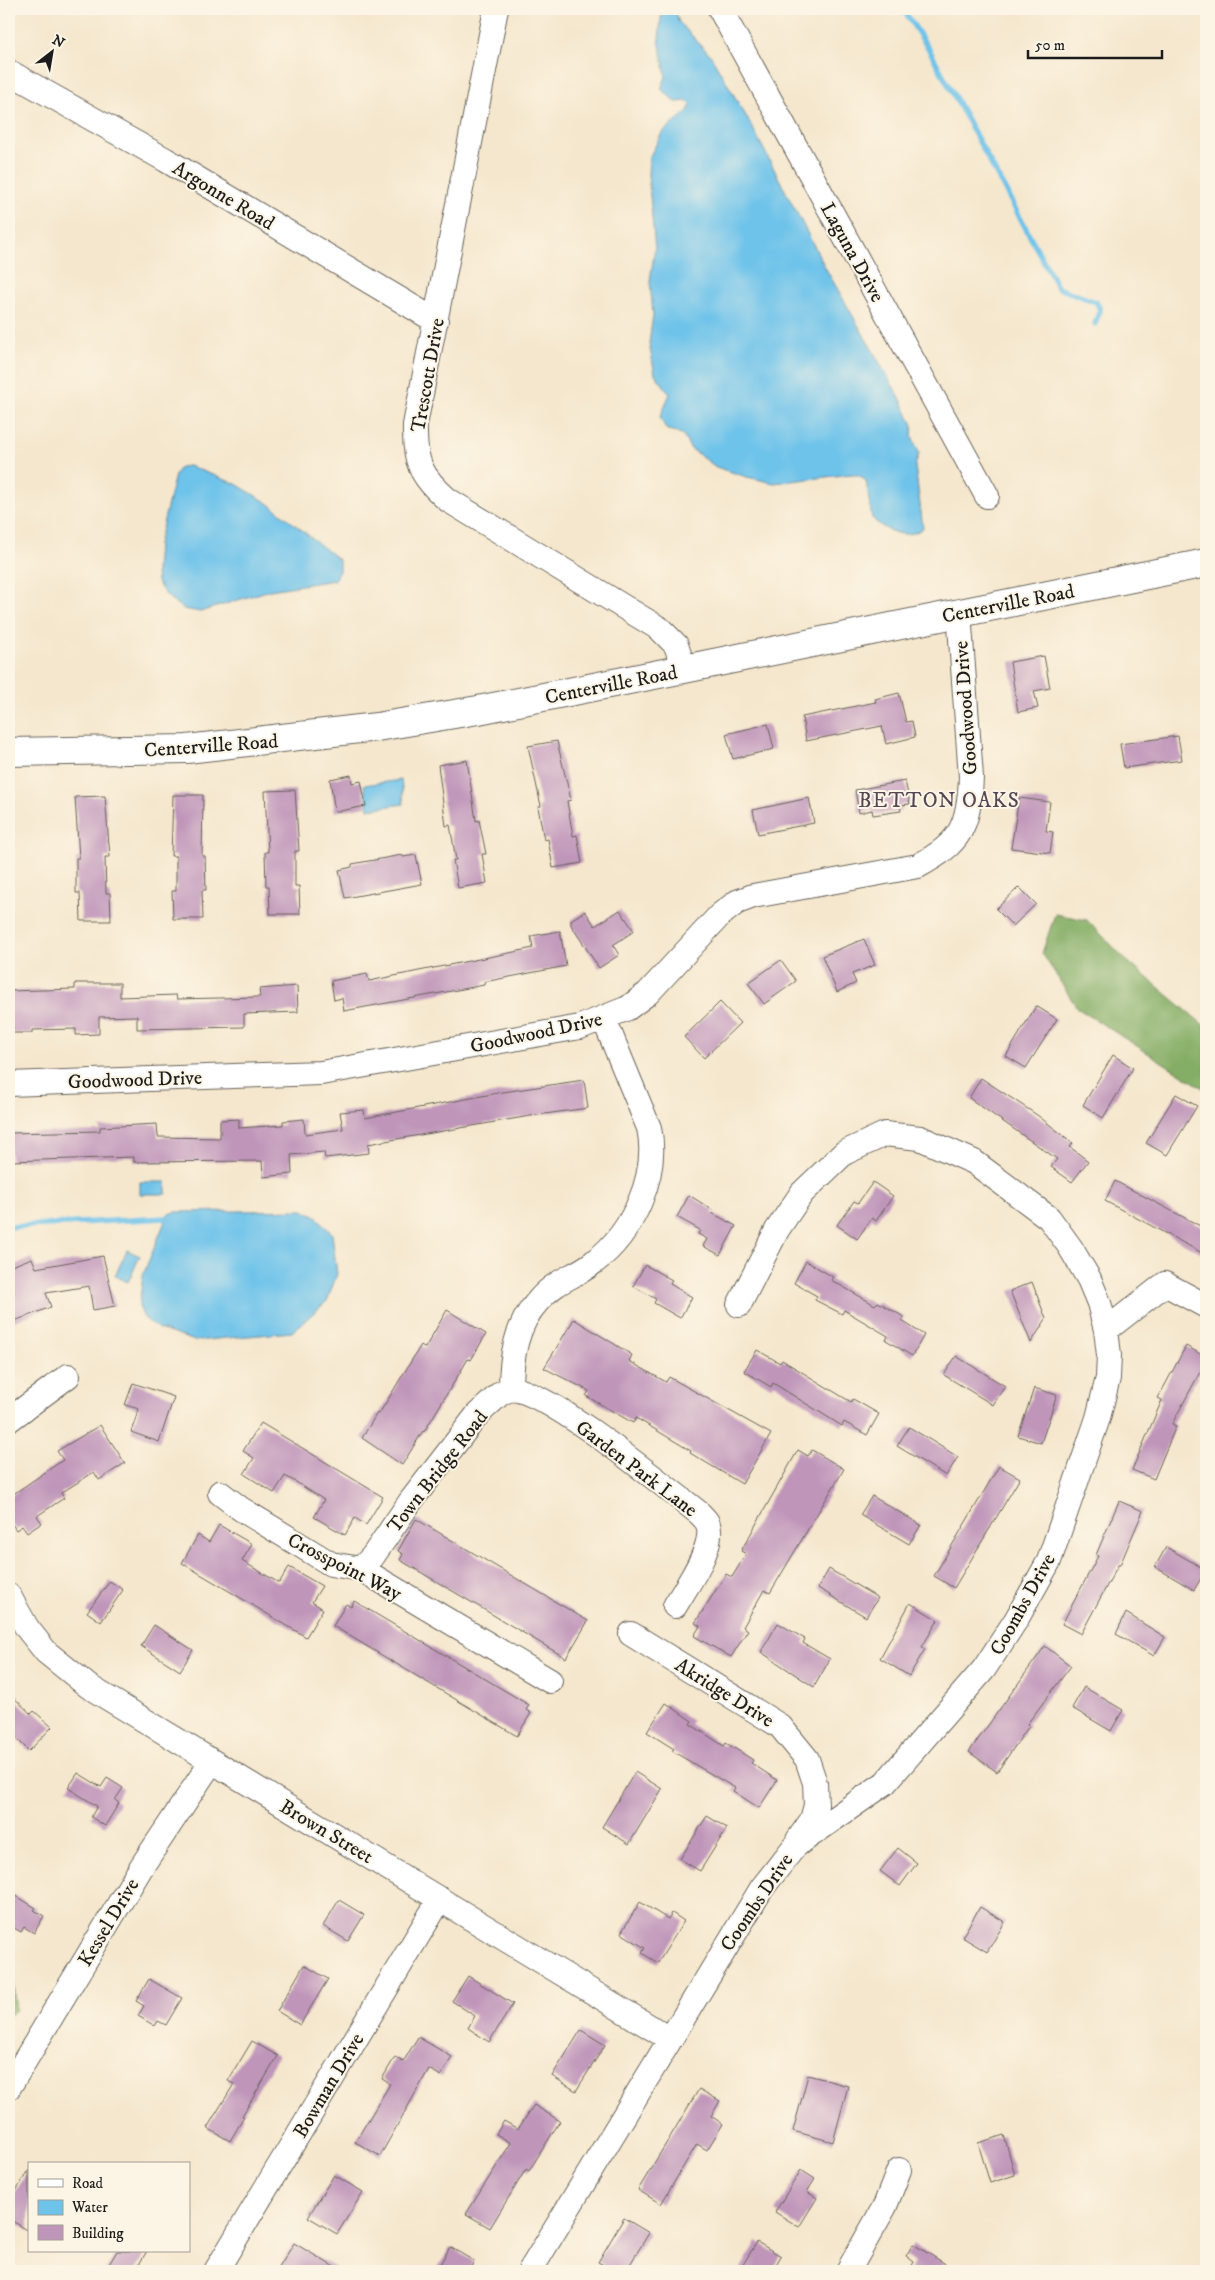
<svg xmlns="http://www.w3.org/2000/svg" width="1215" height="2280" font-family="'IM FELL DW Pica',serif">
<style>
.forest{fill:#84ad65;stroke:#506440}
.water{fill:#6ec3ea;stroke:#457083}
.lines{fill:none;stroke-linecap:round;stroke-linejoin:round}
.stream{stroke:#6ec3ea;stroke-width:5.5}
.building{fill:#bf95ba}
.minor-casing{stroke:#68635a;stroke-width:26}
.major-casing{stroke:#68635a;stroke-width:30}
.minor{stroke:#fff;stroke-width:24}
.major{stroke:#fff;stroke-width:28}
.labels{text-anchor:middle;stroke-width:4;stroke-linejoin:round;paint-order:stroke}
.street-label{font-size:20px;fill:#1c1c1c;stroke:#fcf5e5}
.neighbourhood-label{font-size:21px;letter-spacing:1px;fill:#554653;stroke:#fcf5e5}
</style>
<rect width="100%" height="100%" fill="#fcf5e5"/>
<filter id="ink" filterUnits="userSpaceOnUse"><feTurbulence type="fractalNoise" baseFrequency=".02" numOctaves="2"/><feDisplacementMap in="SourceGraphic" scale="10" xChannelSelector="R" yChannelSelector="G"/><feConvolveMatrix kernelMatrix="1 2 1 2 8 2 1 2 1" color-interpolation-filters="sRGB"/></filter>
<filter id="wash" filterUnits="userSpaceOnUse"><feTurbulence type="fractalNoise" baseFrequency=".0096" numOctaves="4" result="noise"/><feDisplacementMap in="SourceGraphic" scale="20" xChannelSelector="R" yChannelSelector="G"/><feGaussianBlur stdDeviation="1.12" result="paint"/><feColorMatrix in="noise" values="0 0 0 0 0 0 0 0 0 0 0 0 0 0 0 0 0 1.4 0 .05"/><feComposite in="paint" operator="in"/></filter>
<g filter="url(#wash)">
<rect width="100%" height="100%" fill="#f5e7cd"/>
<path class="forest" d="M1055,914l32,6 39,40 80,67v63l-129,-82 -35,-55z
M9,1949l7,61 -7,5z"/>
<path class="water" d="M662,9h12l5,13 32,34 38,65 77,148 76,133 11,23 -1,11 7,17 -4,13 8,62c-17,13 -38,3 -51,-10l-6,-37 -6,-5 -8,-2 -78,9 -27,-6 -31,-10 -26,-19 -8,-14 -16,-5 -6,-12 10,-23 -15,-20 -6,-30 4,-29 -3,-34 5,-33 -7,-73 1,-17 13,-25 26,-22 3,-6 -4,-4 -11,1 -15,-13 5,-12 -7,-38z
M189,466l47,18 32,19 71,57v11l-5,9 -64,10 -70,22 -16,-3 -9,-6 -10,-9 -8,-12 -1,-10 2,-28 17,-69 5,-8z
M401,780l3,24 -36,5 -4,-24z
M140,1182h26v12h-26z
M303,1210l15,8 14,16 5,40 -10,27 -35,31 -97,9 -36,-12 -15,-11 -5,-12 4,-31 25,-61 7,-2z
M127,1250l13,6 -12,26 -13,-6z"/>
<g class="lines">
<path class="stream" d="M903,9l27,42 128,237 38,14 4,7 -5,15
M9,1227l156,-9"/>
</g>
<g id="blocks">
<path class="building" d="M1044,656l6,32 -16,3 4,17 -20,4 -8,-50z
M899,693l7,29 6,-1 3,16 -29,7 -4,-18 -76,15 -4,-24 74,-15 -1,-3z
M768,724l6,25 -41,10 -7,-25z
M1178,736l4,24 -58,8 -4,-24z
M557,741l14,59 -4,1 6,35 4,-1 5,28 -29,5 -5,-29 -4,1 -6,-33 3,-1 -13,-60z
M467,760l9,61 3,-1 7,34h-4l5,29 -29,5 -5,-28h3l-6,-35 -4,1 -8,-61z
M351,775l1,8 9,-2 5,25 -31,6 -5,-33z
M905,781l5,23 -10,1 1,6 -28,4 -1,-5 -13,3 -4,-23z
M295,790l4,61h-4v35h4l1,28h-30l-1,-28h-3l-1,-34h3l-3,-61z
M173,795h30l-1,61h3l1,34h-4l1,29h-30l-1,-28h4v-35h-5z
M105,796l5,61h-5l1,36h4l1,28h-30l-1,-28h-4v-35h3l-4,-61z
M809,798l5,25 -56,11 -5,-24z
M1019,798l31,4 -4,29 7,1 -3,21 -39,-5z
M402,855l1,2 13,-2 6,29 -77,14 -6,-28 13,-3v-3z
M1019,887l17,17 -23,22 -17,-17z
M620,910l14,21 -21,14 6,10 -20,13 -28,-43v-5l14,-9 10,15z
M560,931l6,35 -82,16v3l-140,26 -2,-13 -8,2 -3,-19 36,-7 2,7 145,-29 19,-4 -2,-12z
M864,939l11,26 -23,9 4,9 -19,9 -15,-36z
M781,960l15,21 -32,23 -16,-21z
M75,983h45v14l56,-2 1,4 83,-2 -1,-8 38,-3 1,26 -54,2v13l-107,2v-13l-38,1v17l-23,1v-6l-44,1v3h-22l-1,-42 66,-2z
M720,1002l20,21 -36,35 -20,-21z
M1036,1006l21,13 -31,49 -20,-12z
M1113,1055l20,13 -30,50 -20,-13z
M981,1078l56,37 36,28 -3,4 18,14 -16,21 -21,-15 6,-8 -88,-61z
M584,1080l4,28 -58,8 -162,28 1,9 -44,5 -1,-6 -33,3 1,19 -29,3 -1,-16 -128,1v-5l-123,4 -2,-28 91,-2v-4l57,-3 1,13 62,1v-18l19,-1v9l44,-3v-4l21,-2 1,15 38,-5 -3,-17 24,-2 1,8 138,-26z
M1176,1094l21,12 -30,49 -21,-12z
M1115,1181l91,48v26l-101,-54z
M873,1182l20,14 -17,25 -4,-3 -15,21 -20,-14 17,-24 4,2z
M689,1195l25,16 -2,2 24,13 -16,29 -17,-9 4,-7 -9,-5 2,-4 -23,-13z
M103,1256l12,50 -22,4 -4,-24 -43,7 5,14 -42,16v-56l23,-9 4,10z
M806,1261l27,16 -2,3 44,25 3,-3 26,15 -2,4 22,14 -12,21 -26,-16 2,-4 -44,-26 -2,4 -27,-14 2,-4 -23,-13z
M645,1265l27,15 -2,4 22,13 -12,21 -26,-15 2,-4 -23,-13z
M1032,1282l14,37 -15,24 -21,-52z
M447,1310l39,24 -15,26 -3,-1 -44,73 -1,-1 -21,34 -40,-27 15,-25 2,1 42,-69 4,3z
M574,1319l58,36 -3,6 37,21 3,-5 102,57 -29,50 -52,-31 1,-2 -55,-33 -3,5 -47,-27 3,-5 -45,-23z
M1186,1346l20,11v4l-34,63 4,2 -22,53 -22,-9 30,-70 -4,-2z
M757,1350l23,13 2,-3 69,42 2,-3 26,15 -12,21 -23,-13 -2,4 -69,-43 -2,4 -27,-16z
M956,1356l49,30 -12,19 -49,-30z
M133,1383l41,14 -15,45 -28,-10 8,-23 -14,-4z
M1034,1388l23,7 -16,48 -23,-7z
M261,1423l122,74 -17,28 -11,-7 -10,17 -31,-18 10,-17 -28,-18 -11,-6 -11,17 -30,-19 10,-16 -11,-7z
M100,1425l25,38 -26,17 -5,-8 -33,21 3,5 -27,18 5,7 -15,10 -5,-7 -6,4 -7,-10v-23l54,-37 -6,-9z
M909,1427l49,30 -12,19 -49,-30z
M798,1450l10,6 4,-6 32,19 -74,124 -6,-3 -21,37 5,3 -17,27 -37,-21 6,-10 -5,-3 31,-49 6,3 14,-23 -5,-3z
M999,1466l21,12 -66,110 -20,-12z
M872,1496l49,29 -12,19 -49,-29z
M1119,1501l24,10 -23,54h-2l-37,69 -19,-10 36,-68 -2,-1z
M416,1519l172,102 -22,37 -166,-98 3,-6 -5,-3z
M219,1525l33,19 -10,17 22,13 15,9 10,-16 33,19 -10,16 11,7 -17,28 -124,-74 16,-28 11,7z
M1166,1547l40,23 -12,20 -39,-23z
M829,1569l49,29 -12,19 -48,-29z
M110,1581l13,9 -22,32 -14,-10z
M354,1601l175,104 -3,5 5,3 -14,23 -184,-110 13,-22 5,3z
M910,1603l28,17 -16,27 3,2 -16,27 -29,-18z
M1126,1613l39,24 -11,19 -38,-22z
M778,1623l27,16 -2,4 27,16 -16,28 -53,-35z
M154,1625l39,25 -13,21 -39,-25z
M1045,1646l26,20 -44,58 2,2 -32,46 -28,-20z
M1084,1687l39,23 -12,21 -39,-23z
M9,1693l22,21 3,-3 18,16 -23,24 -20,-20z
M666,1703l26,18 -2,3 34,22 2,-3 27,17 -2,3 26,17 -18,28 -26,-17 2,-3 -63,-37 2,-2 -27,-17z
M635,1772l27,17 -33,55 -27,-17z
M78,1773l23,14 6,-9 16,10 -8,12 4,3 -14,23 -14,-9 6,-11 -29,-18z
M707,1816l20,12 -27,43 -20,-12z
M898,1848l19,15 -17,23 -20,-15z
M13,1894l23,14 -2,2 10,6 -10,17 -10,-6 -3,5 -12,-7v-23z
M339,1900l25,15 -16,26 -25,-15z
M640,1902l28,17 4,-6 12,8 -26,42 -16,-10 3,-5 -24,-15z
M980,1907l25,15 -18,30 -25,-15z
M304,1965l24,14 -28,46 -23,-14z
M468,1976l45,28 -24,38 -21,-14 7,-12 -23,-15z
M149,1979l33,19 -16,27 -8,-4 -3,5 -17,-10 6,-10 -8,-5z
M581,2030l24,15 -29,46 -24,-15z
M418,2037l34,20 -11,19 -12,-7 -49,87 -25,-14 35,-58 -8,-5 13,-22 8,5z
M252,2041l26,15 -36,60 2,1 -14,24 -23,-13 27,-44 -6,-3z
M808,2075l40,11 -15,56 -40,-11z
M699,2089l21,12 -9,15 12,8 -16,26 -10,-6 -36,60 -23,-14z
M534,2105l26,16 -31,50 -3,-2 -36,59 -24,-14 45,-71 -15,-9 8,-13 14,8z
M1004,2135l11,40 -25,8 -12,-40z
M29,2170v61l-20,-12v-17z
M801,2170l14,9 -8,13 10,6 -18,29 -24,-15z
M334,2175l29,17 -26,42 -29,-17z
M624,2218l25,15 -23,38h-12l-16,-9z
M757,2242l24,14 -7,12 -4,-3 -4,6h-27z
M294,2243l47,28h-64z
M913,2244l44,27h-48l5,-9 -8,-6z
M450,2247l24,14 -5,10h-33z
M117,2251h30l-12,20h-30z"/>
</g>
</g>
<g filter="url(#ink)">
<use href="#blocks" fill-opacity="0" stroke="#68635a" stroke-width="1"/>
<g class="lines">
<g class="minor-casing">
<path id="minor" d="M496,9l-81,416c-1,36 5,51 33,75l212,129 16,16 8,24
M720,9l267,487
M9,72l157,88 270,161
M9,1084l312,-11 259,-46 48,-19 20,-15 72,-78 17,-13 16,-6 165,-30c43,-23 51,-40 53,-89l-12,-165
M1106,1330l59,-46 41,22
M511,1389c37,1 154,98 188,124 3,3 6,6 8,9 11,22 -22,66 -32,84
M9,1420l59,-44
M220,1493l21,16 90,55 30,5 189,112
M361,1569l12,-13 37,-54 68,-88 23,-21 10,-4c0,-32 5,-64 27,-88 20,-23 36,-23 56,-39 39,-29 65,-87 55,-134l-45,-109
M9,1596l18,32 19,24 42,34 582,353
M631,1634l149,92 27,33 8,24 1,22 -4,15 -14,20
M9,2087l133,-221 70,-105
M216,2271l224,-372
M530,2271l232,-383 33,-42 90,-63 99,-114 32,-49 33,-59 49,-143 10,-40 1,-23 -3,-25 -7,-27 -10,-24 -19,-32 -21,-29 -75,-56 -54,-24 -27,-3 -8,-1 -41,19 -42,40 -25,37 -38,75
M848,2271l37,-65 14,-36"/>
</g>
<g class="major-casing">
<path id="major" d="M9,752l178,-3 190,-22 101,-17 206,-41 522,-106"/>
</g>
<use href="#minor" class="minor"/>
<use href="#major" class="major"/>
</g>
</g>
<g class="labels">
<g class="street-label">
<text transform="translate(224 195) rotate(31)" y="7">Argonne Road</text>
<text transform="translate(853 252) rotate(61)" y="7">Laguna Drive</text>
<text transform="translate(427 375) rotate(-80)" y="7">Trescott Drive</text>
<text transform="translate(1008 603) rotate(-11)" y="7">Centerville Road</text>
<text transform="translate(611 684) rotate(-11)" y="7">Centerville Road</text>
<text transform="translate(965 708) rotate(-94)" y="7">Goodwood Drive</text>
<text transform="translate(211 745) rotate(-4)" y="7">Centerville Road</text>
<text transform="translate(536 1032) rotate(-12)" y="7">Goodwood Drive</text>
<text transform="translate(135 1079) rotate(-2)" y="7">Goodwood Drive</text>
<text transform="translate(637 1468) rotate(37)" y="7">Garden Park Lane</text>
<text transform="translate(437 1471) rotate(-52)" y="7">Town Bridge Road</text>
<text transform="translate(345 1566) rotate(27)" y="7">Crosspoint Way</text>
<text transform="translate(1022 1604) rotate(-61)" y="7">Coombs Drive</text>
<text transform="translate(725 1692) rotate(32)" y="7">Akridge Drive</text>
<text transform="translate(327 1831) rotate(31)" y="7">Brown Street</text>
<text transform="translate(756 1902) rotate(-56)" y="7">Coombs Drive</text>
<text transform="translate(108 1922) rotate(-59)" y="7">Kessel Drive</text>
<text transform="translate(328 2085) rotate(-59)" y="7">Bowman Drive</text>
</g>
<g class="neighbourhood-label">
<text x="939" y="807">BETTON OAKS</text>
</g>
</g>
<rect width="1215" height="2280" fill="none" stroke="#fcf5e5" stroke-width="30"/>
<rect x="28" y="2162" width="162" height="90" fill="#fcf5e5" stroke="#a29e95"/>
<rect x="38" y="2179" width="25" height="8" fill="#ffffff" stroke="#a29e95"/>
<text x="72" y="2188" font-size="15" fill="#1c1c1c">Road</text>
<rect x="38" y="2200" width="25" height="15" fill="#6ec3ea" stroke="#a29e95"/>
<text x="72" y="2212" font-size="15" fill="#1c1c1c">Water</text>
<rect x="38" y="2225" width="25" height="15" fill="#bf95ba" stroke="#a29e95"/>
<text x="72" y="2238" font-size="15" fill="#1c1c1c">Building</text>
<g transform="translate(52 52) rotate(31)" stroke="#fcf5e5" stroke-width="4" paint-order="stroke">
<path d="M0-4L9 19L0 12L-9 19Z" fill="#1c1c1c"/>
<text y="-8" font-size="14" font-weight="bold" text-anchor="middle" fill="#1c1c1c">N</text>
</g>
<path d="M1028 50v8h134v-8" fill="none" stroke="#1c1c1c" stroke-width="2.5"/>
<text x="1035" y="50" font-size="15" fill="#1c1c1c" stroke="#fcf5e5" stroke-width="4" paint-order="stroke">50 m</text>
</svg>
